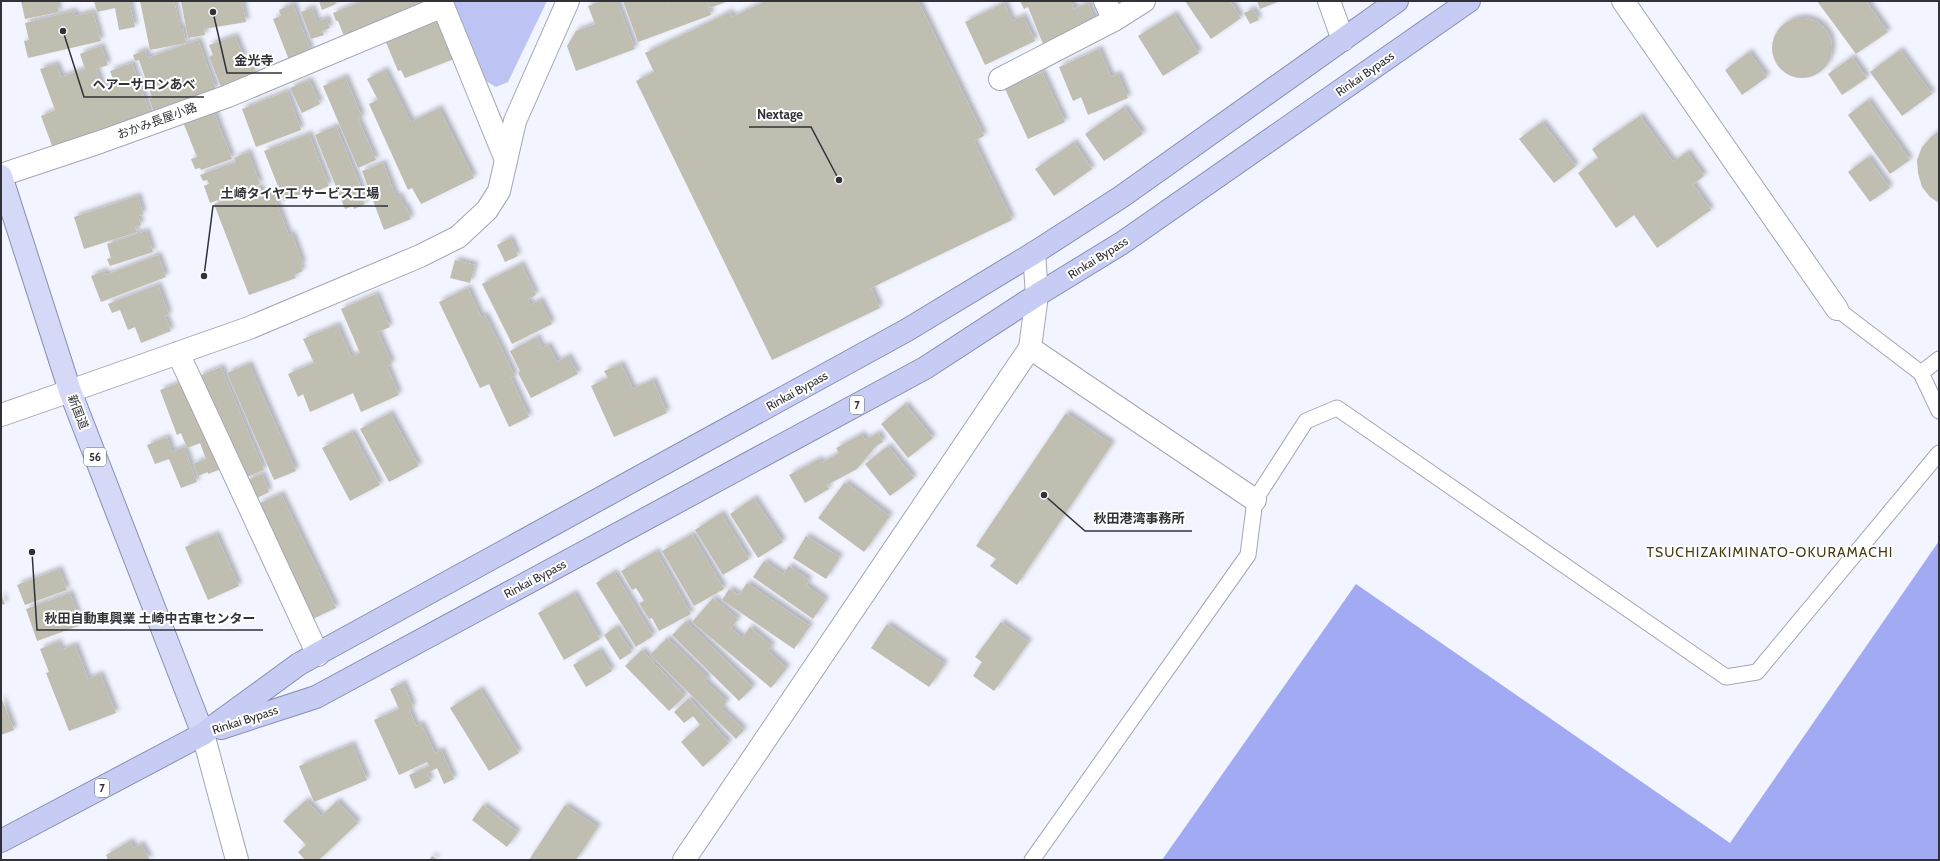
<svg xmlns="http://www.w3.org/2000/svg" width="1940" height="861" font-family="Cabin,'Noto Sans JP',sans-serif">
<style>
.green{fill:#bdc4f4}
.water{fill:#a1aaf2}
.building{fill:#c0bdb1;filter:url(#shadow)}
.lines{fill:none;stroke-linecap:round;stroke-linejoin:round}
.service-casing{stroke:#a4a6b2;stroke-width:17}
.minor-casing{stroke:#a4a6b2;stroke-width:24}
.tertiary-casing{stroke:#a4a6b2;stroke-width:24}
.primary-casing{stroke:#898eb1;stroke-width:24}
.trunk-casing{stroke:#898eb1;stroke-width:24}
.service{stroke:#fff;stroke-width:15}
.minor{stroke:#fff;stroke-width:22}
.tertiary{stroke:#fff;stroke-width:22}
.primary{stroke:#d5d9f7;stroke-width:22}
.trunk{stroke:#c7ccf4;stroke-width:22}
.labels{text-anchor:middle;stroke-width:4;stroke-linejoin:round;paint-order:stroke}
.shield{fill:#fff;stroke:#6f7073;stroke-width:1}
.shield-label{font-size:11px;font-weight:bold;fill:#313237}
.street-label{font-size:12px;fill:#313237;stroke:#fff}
.quarter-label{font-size:14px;letter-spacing:1px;fill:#473c13;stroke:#fff}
.leader{fill:none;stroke:#313237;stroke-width:1.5}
.callout-dot{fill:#313237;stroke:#fff;stroke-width:1.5}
.callout-label{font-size:13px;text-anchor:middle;font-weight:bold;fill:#313237;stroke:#fff;stroke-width:4;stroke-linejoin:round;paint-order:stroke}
</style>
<defs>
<filter id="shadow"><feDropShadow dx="3.5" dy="-3.5" stdDeviation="2" flood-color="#0004"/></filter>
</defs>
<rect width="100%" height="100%" fill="#f2f4ff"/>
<path class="green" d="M454,1h93l-39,81 -12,5 -15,-9 -30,-73z"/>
<path class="water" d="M1939,541v319h-777l194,-276 374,259z"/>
<path class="building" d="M21,1h35l3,11 -34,7z
M94,1h35l6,26 -16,3 -4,-22 -18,4z
M140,1h34l6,27h3l3,15 -36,7z
M181,1h61l4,21 -42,7 1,6 -17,3z
M319,1h16l1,3 -14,6z
M363,1h57l2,5 -78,30 -6,-15h-2l-3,-8z
M601,1h16l18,48 -59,22 -9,-25 9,-15 19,-7 -7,-18z
M623,1h43l1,2 4,-2h35l5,14 -73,27z
M707,1h21l-18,7z
M766,1h25l1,1 3,-1h123l66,135 -10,5 38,79 -141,68 9,20 -108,52 -136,-279 18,-9 -9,-19 85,-41 2,5z
M1020,1h51l3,8 14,-6 8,19 -53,22 -15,-37 -4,2z
M1185,1h45l11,17 -30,21z
M1257,1h23l-20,8z
M1817,1h49l22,31 -32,22z
M1004,3l8,18 11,-5 12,25 -50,24 -20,-43z
M293,4l18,48 -22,8 -16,-41 8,-3 -2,-6z
M312,8l5,14 9,-4 4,10 -8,3 2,4 -13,4 -10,-27z
M1253,9l6,11 -9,4 -6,-11z
M74,11l1,5 18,-4 8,29 -73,17 -4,-17 5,-1 -4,-17z
M1174,14l25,39 -36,23 -25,-40z
M1772 48a30 30 0 1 1 60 0a30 30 0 1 1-60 0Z
M438,19l16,40 -49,19 -4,-8 -3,1 -13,-31z
M235,36l9,22 -4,2 3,7 10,-2 3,7 -7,2 1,2 -29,11 -12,-30 4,-2 -4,-10z
M198,40l18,49 -62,23 -5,-13 3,-1 -13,-38 -4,1 -2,-6 12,-5 3,8z
M101,46l7,19 -12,4 7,20 12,-4 -5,-14 22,-8 19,53 -97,35 -13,-35 14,-6 -15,-41 16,-5 5,13 24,-8 -5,-15z
M1099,49l12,28 7,-3 10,24 -40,17 -7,-18 -8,4 -14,-34z
M1900,50l32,44 -30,22 -32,-44z
M1749,52l18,25 -25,18 -17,-25z
M1852,57l15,21 -25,17 -14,-21z
M385,70l26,52 28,-14 35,70 -53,26 -9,-16 -4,2 -39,-86 9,-4 -11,-21z
M1042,72l23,50 -37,17 -23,-50z
M345,77l17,40 -4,2 18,41 -18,8 -35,-82z
M309,80l11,24 -18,9 -12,-25z
M287,91l14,39 -45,17 -14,-38z
M1868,100l42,60 -20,14 -42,-59z
M1124,107l19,27 -39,27 -19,-27z
M213,110l19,49 -31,11 -1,-2 -5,1 -4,-10 6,-2 -14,-35z
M1640,116l33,46 14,-10 17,24 -11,8 18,26 -54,38 -23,-33 -18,13 -38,-55 20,-15 -6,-9z
M1542,122l34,44 -22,17 -35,-44z
M336,126l30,74 -3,2 2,2 -11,5 -1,-3 -8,3 -30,-74z
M1939,131v72l-9,-6 -8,-10 -4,-14 -1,-13 5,-13 9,-10z
M309,134l20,52 -17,7v-3l-28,11 -20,-50z
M1074,142l18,27 -38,27 -19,-27z
M248,152l12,32 -50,19 -6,-17 5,-2 -2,-4 -4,1 -3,-6 36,-13 -2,-4z
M1868,157l22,31 -20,14 -22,-30z
M383,163l13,34 4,-1 4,11 2,-1 5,13 -27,11 -22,-59z
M260,187l3,8 9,-4 17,45 3,-2 11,30 -3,1 3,6 -9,4 2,3 -47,17 -35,-91z
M138,196l5,18 -5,2 3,9 -6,2 2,5 -53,17 -10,-32z
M146,231l7,21 -43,14 -3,-7 4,-1 -4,-14z
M510,238l8,18 -13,6 -8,-17z
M158,255l8,22 -65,25 -10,-26 13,-5 2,4z
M455,260l20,5 -5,18 -20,-5z
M521,264l15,31 -8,4 2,6 10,-5 12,24 -40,20 -30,-60z
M158,285l11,30 -4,1 6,15 -30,12 -6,-16 -7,3 -8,-20 -8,3 -4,-9z
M468,288l13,29 4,-2 30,61 -4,2 18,39 -20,10 -20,-43 -9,4 -41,-86z
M376,294l14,33 -12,5 14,32 -5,2 12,29 -38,17 -8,-19 -43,19 -7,-18 -5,3 -10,-23 26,-11 -11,-24 34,-14 14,32 9,-4 -19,-44z
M537,337l5,11 6,-3 9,17 11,-6 10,18 -47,24 -13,-25 2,-2 -10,-20z
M249,364l47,107 -22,9 -47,-107z
M621,364l12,25 20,-9 14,33 -53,24 -23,-51 17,-8 -4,-7z
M221,367l43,103 -22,9 -43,-103z
M182,382l39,87 -13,5v-2l-10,4 -5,-12 13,-5 -6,-16 -13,5 -6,-15 -4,2 -17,-45z
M905,404l28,34 -25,20 -27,-34z
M390,413l29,53 -30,16 -29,-53z
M1066,413l46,31 -95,141 -27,-19 6,-7 -20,-13z
M352,432l28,53 -30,16 -28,-53z
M878,433l5,9 -7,4 -19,23 -30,16 2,4 -24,14 -16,-28 30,-16 2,4 18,-10 -3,-5 26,-14 3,6z
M167,437l5,15 12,-5 13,35 -16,6 -12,-29 -14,5 -8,-19z
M888,446l26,32 -24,18 -25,-32z
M262,474l7,18 -14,7 -8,-19z
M845,482l45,34 -26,36 -46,-34z
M281,494l55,114 -23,11 -55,-115z
M754,498l29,44 -25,16 -28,-44z
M721,513l28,46 -26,16 -28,-45z
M216,534l23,52 -31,14 -23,-53z
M692,534l32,55 -30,17 -32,-55z
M806,536l34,21 -14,22 -33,-21z
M656,551l35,63 -32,17 -7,-13 -3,1 -10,-16 5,-2 -8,-13 -4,2 -11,-19z
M764,561l19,13 6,-8 20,14 -3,5 20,15 -13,19 -60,-42z
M59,569l8,21 -42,15 -8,-20z
M614,572l39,64 -17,11 -40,-64z
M747,583l63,43 -16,23 -72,-49 7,-11 10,6z
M70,593l11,32 -44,16 -11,-32z
M574,593l26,46 -36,21 -26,-47z
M1,594l4,10 -4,1z
M713,598l25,21 -7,9 11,10 8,-11 22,19 -4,5 19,17 -16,20 -79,-66z
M686,621l67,66 -14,14 -67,-66z
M1001,622l28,20 -35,49 -21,-15 9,-14 -7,-5z
M887,624l58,40 -16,23 -58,-39z
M616,627l16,25 -12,8 -16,-25z
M667,638l41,40 -3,3 22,21 -6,6 23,22 -8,9 -86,-84z
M58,642l3,8 14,-5 13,34 12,-5 16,39 -47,18 -23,-58 3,-1 -9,-23z
M599,650l13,21 -26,16 -13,-22z
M642,650l43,46 -16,15 -44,-45z
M403,683l10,24 -4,2 7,17 5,-2 14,29 6,-3 13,29 -10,5 -7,-16 -10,5 4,8 -16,8 -6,-14 20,-9 -2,-4 -28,13 -25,-55 25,-11 -9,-20z
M480,689l39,64 -30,18 -39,-63z
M1,697l13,33 -13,5z
M689,698l40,45 -26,24 -22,-25 19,-17 -7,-9 -9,7 -10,-11z
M352,744l15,36 -53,22 -15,-36z
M306,800l15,16 16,-15 21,22 -39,37h-14l-7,-8 8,-7 -23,-24z
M483,805l35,27 -11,15 -35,-27z
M565,805l33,22 -22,33h-47z
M130,841l4,7 7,-4 9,16h-42l-2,-5z
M432,856l6,4h-9z"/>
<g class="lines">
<g class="service-casing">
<path id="service" d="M1837,309l84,64 18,38
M1921,373l18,-14
M1032,860l216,-305 7,-55 51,-79 31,-13 389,269 31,-5 182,-219"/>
</g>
<g class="minor-casing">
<path id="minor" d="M441,1l65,159
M1105,1l9,19
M1329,1l14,39
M1623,1l214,308
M1000,79l114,-59 30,-19
M1,175l99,-33 128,-46 215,-90
M178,353l140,302
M1,415l69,-24"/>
</g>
<g class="tertiary-casing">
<path id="tertiary" d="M1030,348l225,152
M70,391l179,-63 171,-72 38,-19 29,-27 12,-19 16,-70 53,-120
M203,734l34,126
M684,860l346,-512 7,-53 -3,-42"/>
</g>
<g class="primary-casing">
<path id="primary" d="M1,176l69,215 133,343"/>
</g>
<g class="trunk-casing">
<path id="trunk" d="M221,728l95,-31 609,-329 112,-73 85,-52 347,-242
M1,841l202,-107 96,-70 608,-334 127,-77 87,-56 276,-196"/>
</g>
<use href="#service" class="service"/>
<use href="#minor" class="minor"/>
<use href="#tertiary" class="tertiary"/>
<use href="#primary" class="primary"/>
<use href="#trunk" class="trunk"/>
</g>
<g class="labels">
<g class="shield">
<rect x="850" y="396" width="14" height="18" rx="3"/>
<rect x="84" y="448" width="22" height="18" rx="3"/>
<rect x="95" y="779" width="14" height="18" rx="3"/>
</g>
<g class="shield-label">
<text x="857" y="409">7</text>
<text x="95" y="461">56</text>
<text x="102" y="792">7</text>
</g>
<g class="street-label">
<text transform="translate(1365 74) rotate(-35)" y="4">Rinkai Bypass</text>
<text transform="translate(157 121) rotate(-20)" y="4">おかみ長屋小路</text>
<text transform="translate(1098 258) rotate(-32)" y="4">Rinkai Bypass</text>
<text transform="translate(797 391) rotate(-29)" y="4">Rinkai Bypass</text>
<text transform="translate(78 412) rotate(69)" y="4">新国道</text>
<text transform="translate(535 579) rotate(-28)" y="4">Rinkai Bypass</text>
<text transform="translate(245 720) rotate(-18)" y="4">Rinkai Bypass</text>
</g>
<g class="quarter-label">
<text x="1770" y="557">TSUCHIZAKIMINATO-OKURAMACHI</text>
</g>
</g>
<path class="leader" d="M213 12L227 73H282M63 31L84 97H204M839 180L811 127H749M204 276L213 206H388M1044 495L1085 531H1192M32 552L37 630H263"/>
<g class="callout-dot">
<circle cx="213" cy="12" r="4"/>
<circle cx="63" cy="31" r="4"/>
<circle cx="839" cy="180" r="4"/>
<circle cx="204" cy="276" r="4"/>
<circle cx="1044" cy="495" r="4"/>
<circle cx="32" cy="552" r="4"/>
</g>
<g class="callout-label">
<text x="254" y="65">金光寺</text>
<text x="144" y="89">ヘアーサロンあべ</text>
<text x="780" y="119">Nextage</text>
<text x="300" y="198">土崎タイヤ工 サービス工場</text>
<text x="1139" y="523">秋田港湾事務所</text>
<text x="150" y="623">秋田自動車興業 土崎中古車センター</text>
</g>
<rect width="1940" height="861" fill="none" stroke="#313237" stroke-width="4"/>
</svg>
